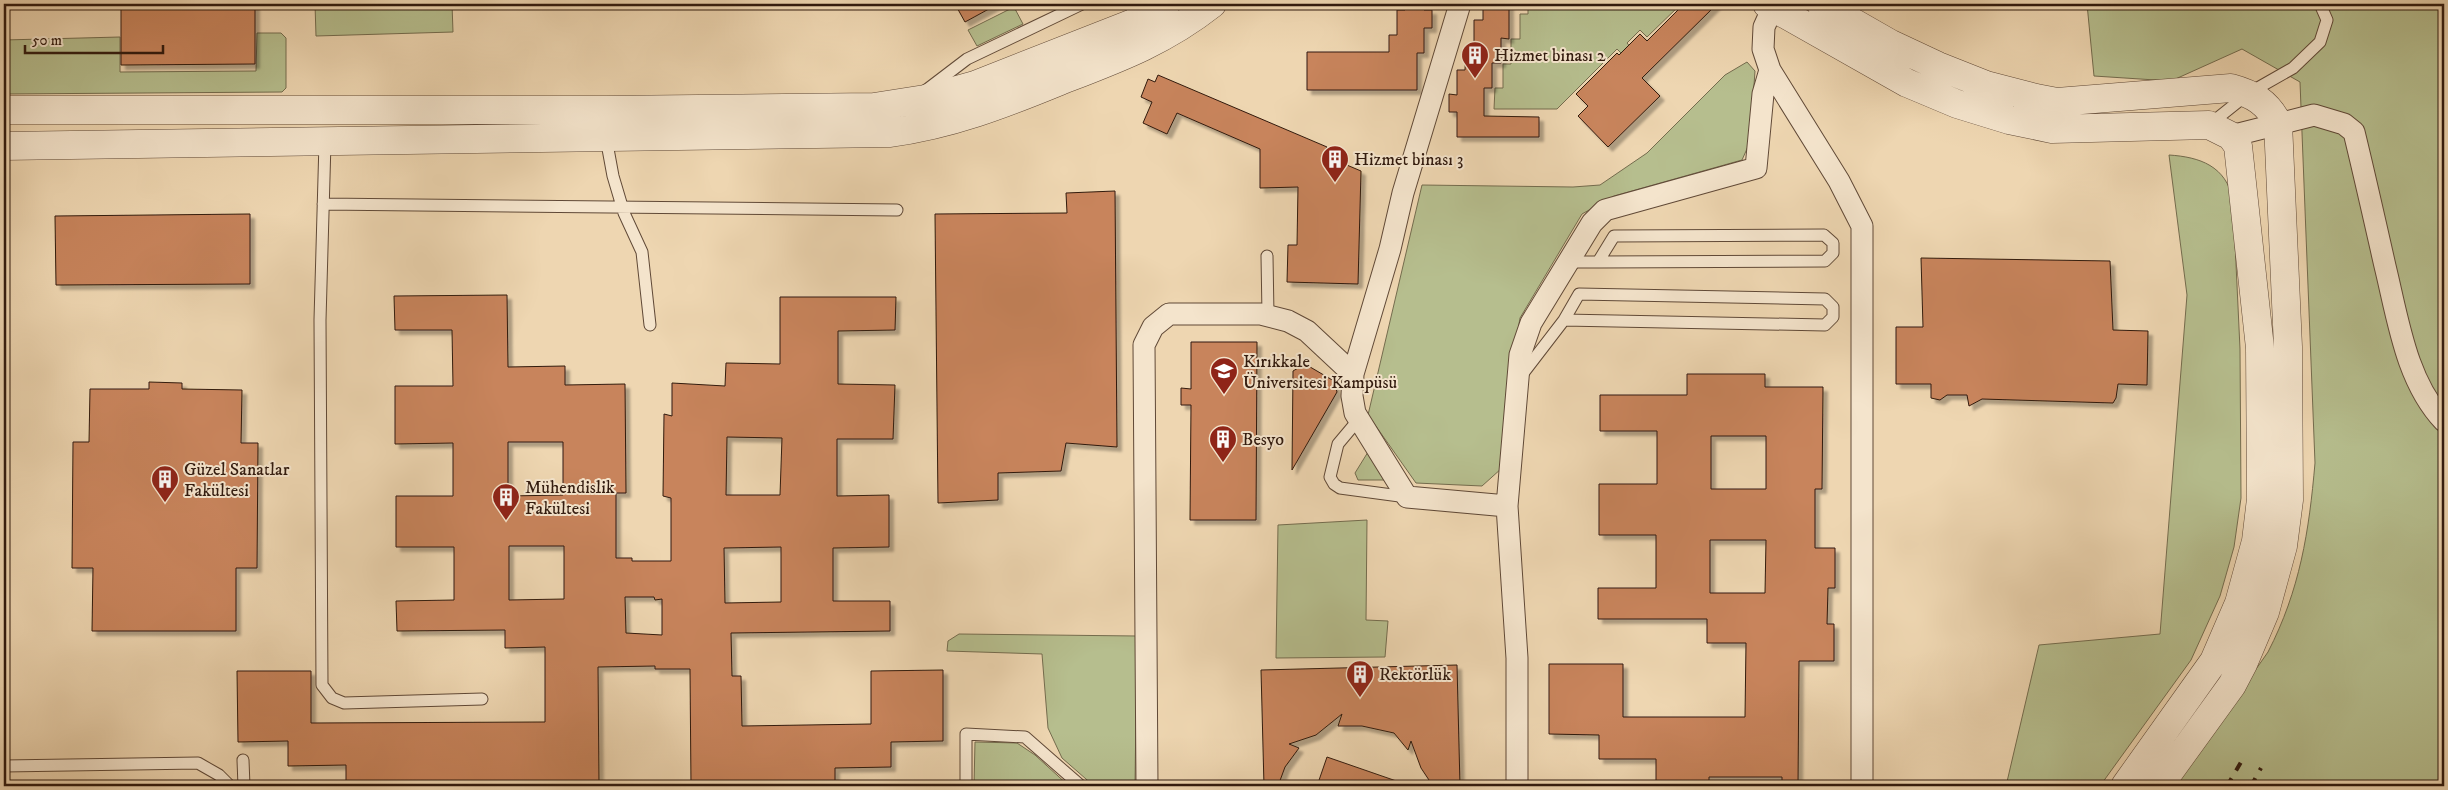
<svg xmlns="http://www.w3.org/2000/svg" width="2448" height="790" font-family="'IM FELL DW Pica',serif">
<style>
.green{fill:#b6be8e;stroke:#746c4e}
.building{fill:#c8845c;stroke:#311a0e;fill-rule:evenodd;filter:url(#shadow)}
.lines{fill:none;stroke-linecap:round;stroke-linejoin:round}
.service-casing{stroke:#604937;stroke-width:13}
.minor-casing{stroke:#604937;stroke-width:23}
.tertiary-casing{stroke:#604937;stroke-width:29}
.service{stroke:#f4e4cc;stroke-width:11}
.minor{stroke:#f4e4cc;stroke-width:21}
.tertiary{stroke:#f4e4cc;stroke-width:28}
.rail{stroke:#311a0e;stroke-width:4;stroke-dasharray:9 9;stroke-linecap:butt}
.labels{text-anchor:middle;stroke-width:4;stroke-linejoin:round;paint-order:stroke}
.poi-label{font-size:18px;fill:#311a0e;stroke:#f4e4cc;text-anchor:start}
</style>
<defs>
<filter id="shadow"><feDropShadow dx="4.5" dy="4.5" stdDeviation="1" flood-color="#0004"/></filter>
</defs>
<rect width="100%" height="100%" fill="#eed6b1"/>
<filter id="stains"><feTurbulence type="fractalNoise" baseFrequency=".004" numOctaves="4"/><feColorMatrix values="0 0 0 0 .2 0 0 0 0 .09 0 0 0 0 .02 0 0 0 .5 -.17"/></filter>
<radialGradient id="worn" r=".72"><stop offset=".6" stop-color="#630" stop-opacity="0"/><stop offset="1" stop-color="#630" stop-opacity=".3"/></radialGradient>
<path class="green" d="M315,4h137l1,28 -137,4z
M1528,4h153l-34,33 -7,-7 -13,13 7,8 -8,7 -9,-9 -60,60h-63l1,-21h8v-24h8v-25h9v-25h8z
M2087,4h357v782h-270l94,-134c32,-62 41,-120 47,-189l-15,-381 -58,-33 -71,32 -77,-5z
M1014,7l9,17 -46,22 -9,-16z
M257,33h24l5,5v50l-4,4 -278,2v-54l116,-3v35l136,-1z
M1747,62l8,9 -5,71 -8,18 -128,36 -32,18 -62,104 -10,58 -8,92 -20,18 -66,-3 -48,-68 54,-230 151,2 27,-2 47,-32 78,-78z
M2169,155c31,2 57,11 64,45l7,149 1,149 -7,49 -14,49 -29,64 -91,126h-94l33,-141 121,-11 27,-339z
M1368,452l27,28h-37l-3,-7z
M1367,520l-1,100 22,1 -3,36 -109,1 2,-133z
M959,634l178,2 -2,150h-41l-32,-28 -14,-30 -6,-74 -95,-3 1,-10z
M975,742l42,1 18,12 34,31h-95z"/>
<path class="building" d="M121,4h134v60l-134,1z
M955,4h43l-33,18z
M1405,4h19v6h8v18h-8v25h-7v37h-110v-38h82v-17h8v-25h8z
M1483,4h26v35l-8,-1v25h-9v25h-8v28l55,1v20h-82v-25h-8v-18l8,1v-25h8l1,-25h8v-25h9z
M1684,4h33l-75,74 18,18 -52,51 -30,-31 10,-10 -12,-12 41,-41 2,2 21,-21 7,7z
M1158,75l169,72 -4,8 38,16 -3,113 -71,-2 1,-37h9l1,-58 -38,1v-39l-83,-36 -10,21 -24,-11 9,-21 -11,-5 7,-18 7,3z
M1115,191l2,256 -51,-4 -5,28 -63,2v27l-60,3 -3,-289 132,-1 -1,-20z
M250,214v70l-194,1 -1,-69z
M1921,258l189,3 3,69 35,1 -1,54 -29,-1 -2,14 -3,5 -131,-4 -13,7 -2,-11h-20l-7,5 -9,-2v-14h-35v-57h27z
M507,295l1,72 57,-1v19l60,-1 1,109h-10v65h16v3h39v-63l-8,-2 1,-82 8,2v-33l53,3 1,-23 54,1v-67h116l-1,33 -57,1v53l57,1 -2,54h-56v57l52,-1v52l-56,1v53h57v30l-159,2 1,43h9l1,50 129,-2v-53l72,-1v71l-52,1v25l-56,1v18h-144l-1,-117h-35v-3l-57,1 1,119h-16v-5l-182,2v3h-55v-21l-58,1v-25l-50,1 -1,-71h74v52l234,-1v-75l-40,1v-18l-108,1 -1,-30 58,-1v-53h-58v-51h57v-53l-58,1v-58h58l-1,-56h-57l-1,-34zM727,437l55,1 -2,57h-54zM508,442h55v53l-55,1zM509,546h55v53l-55,1zM781,547v55l-56,1 -1,-55zM625,597h29l1,3 7,-1v36l-36,-2z
M1191,342h66l-1,178h-66l1,-115h-10v-17l10,1z
M1305,364l29,17 3,11 -45,78 1,-99z
M1687,374h78v13h58l-1,102h-7v59h20v40h-7l-1,36h7v37h-35l-1,125h-16v-9h-73v9h-53v-27h-57v-24l-50,-1v-70h74v53h122l1,-74h-39v-24h-109v-31h58v-53h-57v-51h58v-53h-57v-36h87zM1711,436h55v53h-55zM1710,540h56l-1,53h-55z
M149,382l33,1v6l60,1 -1,53h17l-1,125h-21v63h-144l1,-63h-21l1,-126h16l1,-53h59z
M1457,665l3,121h-27l-12,-18 -10,-27 -3,9 -14,-17 -32,-7h-24l4,-12 -26,21 -27,9 10,4 -14,19 -7,19h-14l-3,-116z
M1327,757l78,27v2h-88z"/>
<g class="lines">
<g class="service-casing">
<path id="service" d="M925,91l42,-32 115,-55
M2209,125l40,-32 44,-25 27,-26 7,-22 -7,-16
M606,138l7,38 11,37 18,39 8,73
M325,142l-5,178 2,365 10,13 12,5 138,-4
M323,204l574,6
M1267,256l1,59
M1568,262h30l16,-26 210,-1 9,8v10l-8,8 -227,1
M1521,376l43,-56 261,5 8,-8v-10l-8,-8 -246,-5 -15,26
M1359,419l-21,25 -8,33 4,7 6,4 67,9
M243,760l1,26
M4,766l194,-3 21,12 11,11
M966,786v-52l59,3 56,49"/>
</g>
<g class="minor-casing">
<path id="minor" d="M1460,4l-57,189 -13,56 -37,125 -1,22 3,17 52,84 100,9
M1773,7l-9,20 -1,22 7,21 69,111 23,45v560
M2231,136l83,-21 30,9 10,8c11,45 21,90 31,134 13,53 21,115 59,155
M1147,786l-3,-441 9,-18 16,-13h92l27,7 19,10 46,43
M1517,786v-128l-10,-152 13,-151 11,-32 61,-100 13,-13 151,-42 7,-74 7,-24"/>
</g>
<g class="tertiary-casing">
<path id="tertiary" d="M1767,4l140,79 50,21 52,16 43,9 157,-4 22,11 7,10 22,202 1,151 -5,42 -17,62 -25,58 -89,125
M1821,4l70,40 47,22 48,19 50,13 21,4 174,-14c22,6 36,14 47,35l10,224 1,153 -6,46 -18,66 -22,52 -11,21 -73,101
M4,110h602l268,-3 51,-8 50,-14 158,-62 33,-19
M4,146l885,-13c61,-8 115,-29 171,-52 57,-22 104,-39 152,-77"/>
</g>
<use href="#service" class="service"/>
<use href="#minor" class="minor"/>
<use href="#tertiary" class="tertiary"/>
<path class="rail" d="M2227,786l17,-29
M2251,786l10,-18"/>
</g>
<defs>
<g id="building-pin" transform="scale(1.4375)"><path d="M0 17L-7.5 6A9.5 9.5 0 1 1 7.5 6Z" fill="#8f2418" stroke="#f4e4cc"/><path d="M-4-6H4V6H1V3H-1V6H-4ZM-2.5-4.3h1.7v1.8h-1.7ZM.8-4.3h1.7v1.8H.8ZM-2.5-1h1.7V.8h-1.7ZM.8-1h1.7V.8H.8Z" fill="#fff"/></g>
<g id="university-pin" transform="scale(1.4375)"><path d="M0 17L-7.5 6A9.5 9.5 0 1 1 7.5 6Z" fill="#8f2418" stroke="#f4e4cc"/><path d="M0-5L7-2L0 1L-7-2ZM-4 1L0 2.5L4 1V4Q0 6-4 4Z" fill="#fff"/></g>
</defs>
<g fill-rule="evenodd">
<use href="#building-pin" x="1475" y="55"/>
<use href="#building-pin" x="1335" y="159"/>
<use href="#university-pin" x="1224" y="371"/>
<use href="#building-pin" x="1223" y="439"/>
<use href="#building-pin" x="165" y="479"/>
<use href="#building-pin" x="506" y="497"/>
<use href="#building-pin" x="1360" y="674"/>
</g>
<g class="labels">
<g class="poi-label">
<text x="1494" y="61">Hizmet binası 2</text>
<text x="1354" y="165">Hizmet binası 3</text>
<text x="1243" y="367">Kırıkkale<tspan x="1243" dy="21">Üniversitesi Kampüsü</tspan></text>
<text x="1242" y="445">Besyo</text>
<text x="184" y="475">Güzel Sanatlar<tspan x="184" dy="21">Fakültesi</tspan></text>
<text x="525" y="493">Mühendislik<tspan x="525" dy="21">Fakültesi</tspan></text>
<text x="1379" y="680">Rektörlük</text>
</g>
</g>
<rect width="2448" height="790" fill="none" stroke="#eed6b1" stroke-width="20"/>
<rect x="5" y="5" width="2438" height="780" fill="none" stroke="#311a0e" stroke-width="2.5"/>
<rect x="10" y="10" width="2428" height="770" fill="none" stroke="#311a0e"/>
<path d="M25 45v8h138v-8" fill="none" stroke="#311a0e" stroke-width="2.5"/>
<text x="32" y="45" font-size="15" fill="#311a0e" stroke="#f4e4cc" stroke-width="4" paint-order="stroke">50 m</text>
<rect width="100%" height="100%" filter="url(#stains)"/>
<rect width="100%" height="100%" fill="url(#worn)"/>
</svg>
